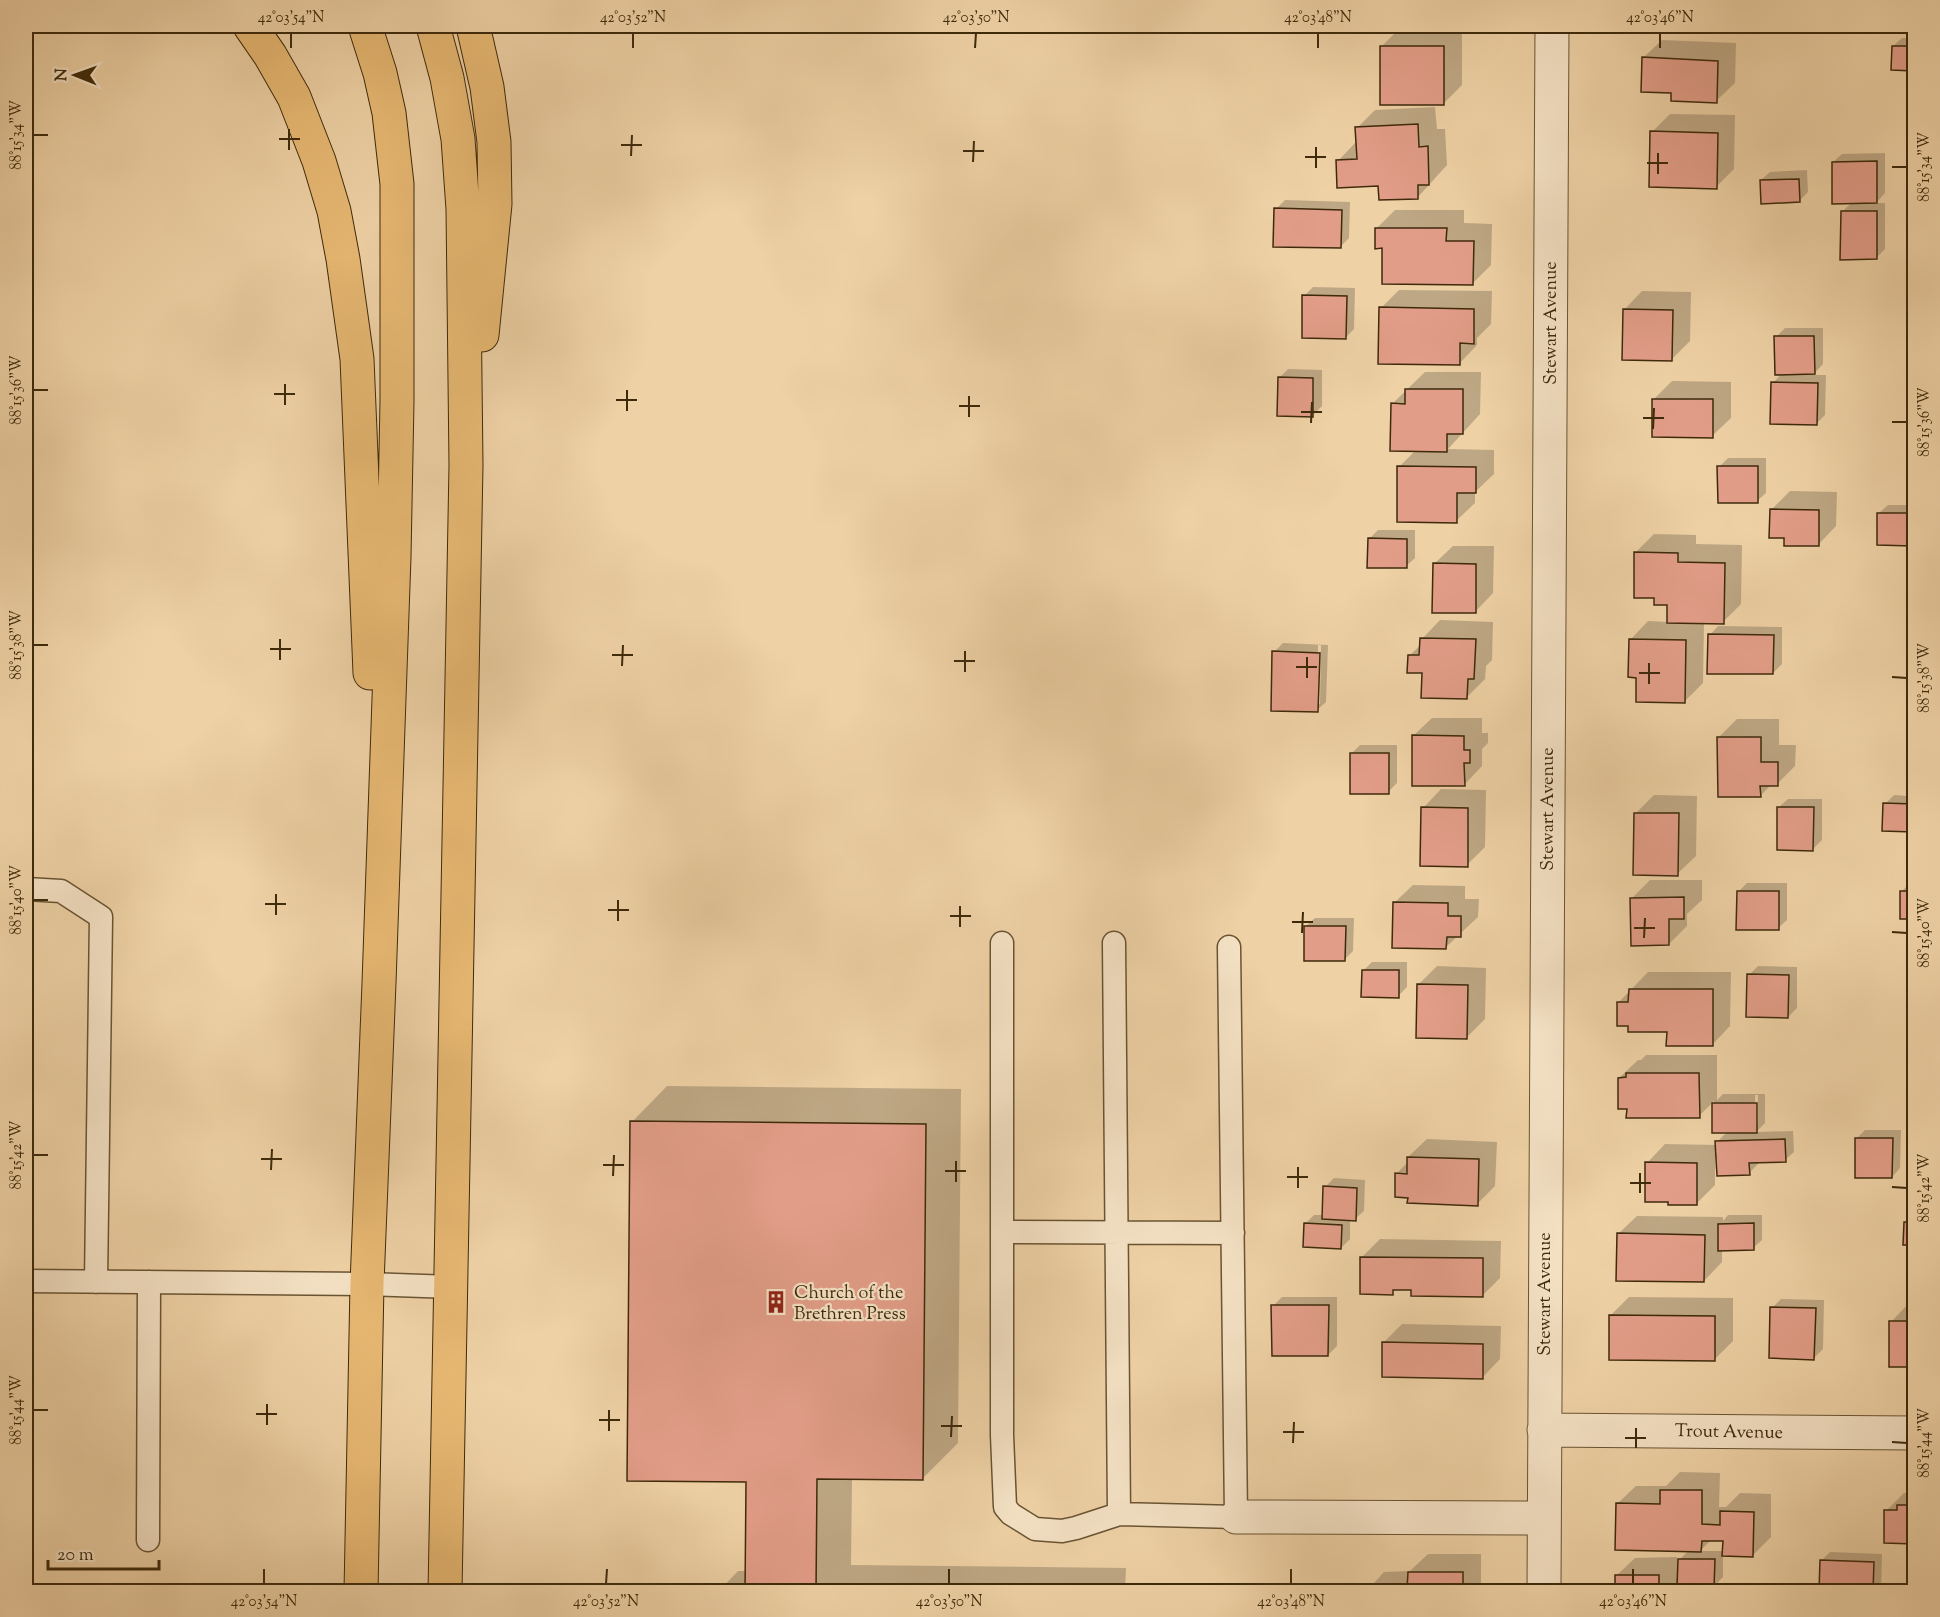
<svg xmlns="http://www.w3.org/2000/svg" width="1940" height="1617" font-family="'Sorts Mill Goudy',serif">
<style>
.shadow{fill:#0003;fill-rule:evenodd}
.building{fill:#e29d88;stroke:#3e2a0b;stroke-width:1.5}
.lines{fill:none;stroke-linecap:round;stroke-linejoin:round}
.service-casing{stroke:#6a5432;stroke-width:25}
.minor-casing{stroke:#6a5432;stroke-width:35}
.motorway-casing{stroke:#3e2a0b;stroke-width:35}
.service{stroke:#f4e1c4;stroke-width:22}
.minor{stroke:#f4e1c4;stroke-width:33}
.motorway{stroke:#e7b872;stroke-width:33}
.ticks{fill:none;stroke:#3e2a0b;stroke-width:2}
.labels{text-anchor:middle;stroke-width:4.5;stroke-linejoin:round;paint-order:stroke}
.street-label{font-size:18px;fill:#3e2a0b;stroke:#f4e1c4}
.poi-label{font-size:18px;fill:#3e2a0b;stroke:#f4e1c4;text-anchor:start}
.neatline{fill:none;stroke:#3e2a0b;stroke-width:2}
.ticks-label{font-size:15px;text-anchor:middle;fill:#3e2a0b}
</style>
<rect width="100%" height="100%" fill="#eed1a5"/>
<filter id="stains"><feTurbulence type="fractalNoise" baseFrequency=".00333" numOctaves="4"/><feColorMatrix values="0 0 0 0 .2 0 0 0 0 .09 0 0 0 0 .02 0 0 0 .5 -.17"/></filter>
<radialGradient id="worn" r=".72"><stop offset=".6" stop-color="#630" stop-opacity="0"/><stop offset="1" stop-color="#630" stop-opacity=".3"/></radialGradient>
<path class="shadow" d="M1462,28v57l-18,18 -63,-56 18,-18z
M1902,38h12v31h-21v-23z
M1662,40l74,3 -1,40 -19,18 -43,-9 -30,-34z
M1435,107l2,22h8l2,36 -29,32 -38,-13 -42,-23 18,-19 1,-14 18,-18z
M1670,114l65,1 -1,54 -18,18 -64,-55z
M1885,153v40l-9,10h9v46l-9,9 -34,-46 10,-10 -19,-40 9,-8z
M1807,170l1,22 -9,9 -38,-21 9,-8z
M1285,200l65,2 -1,36 -9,9 -64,-38z
M1395,210h69v13l28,1 -1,41 -18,18 -90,-36 -6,-19z
M1313,287l42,1 -1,41 -9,9 -41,-42z
M1399,290l93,1 -1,33 -14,14v7l-18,19 -78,-56z
M1642,291l49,1 -1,49 -18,18 -48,-49z
M1785,328h38v36l-10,11h13l-1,40 -8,8 -44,-40 9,-10 -6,-36z
M1288,369l34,1v36l-9,9 -34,-37z
M1425,372h56l-1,42 -32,35 46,1v24l-19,18v11l-19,18 -57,-54 17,-17 -24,-46z
M1672,381l59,1v36l-19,18 -59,-36z
M1728,458h38v35l-9,8 -38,-34z
M1790,491l47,1 -1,34 -18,19 -32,-8 -14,-28z
M1888,505h26v36l-3,3 -32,-31z
M1378,530h37v28l-9,8 -37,-27z
M1654,534l42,1v9l46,1 -1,59 -18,18h-19l-1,61 -18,18 -48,-25 -7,-36 18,-19 21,1v-18l-14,-7 -19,-45z
M1453,546h41l-1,47 -18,19 -41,-48z
M1440,620l53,2 -1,38 -6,6 -1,13 -18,18 -43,-25 -14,-17 12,-11v-5z
M1718,626l64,1v37l-9,9 -63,-38z
M1283,643l45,2 -2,57 -9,8 -43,-58zM1318,645h3l-1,59h-3z
M1432,718h50v15h6v10l-6,6v17l-18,19 -51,-49z
M1737,719h42v26h17l-1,21 -18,18h-5l-12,12 -41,-59z
M1360,745h37v38l-9,9 -37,-38z
M1914,753v77l-30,-1 1,-25 9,-9 14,1 1,-37z
M1441,789l45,1 -1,57 -18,18 -44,-57z
M1654,795l43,1 -1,60 -19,18 -41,-61z
M1788,799h34v41l-9,9 -34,-42z
M1650,880h52v20l-15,14v12l-18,18 -37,-46z
M1911,882h3v36h-13l1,-27z
M1747,883h40v37l-9,8 -40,-36z
M1413,885l52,1v13h14l-1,18 -32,30 -52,-44z
M1315,918h39l-1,33 -9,9 -38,-34z
M1372,962h35v25l-9,9 -35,-25z
M1437,966l49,2 -1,51 -19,19 -48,-53z
M1758,966l39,1v41l-9,9 -39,-42z
M1648,972h83l-1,54 -18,19 -44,-14 -38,-7 -12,-21z
M1646,1055h71v45l6,-6h42v29l-9,9 37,-1 1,21 -9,8 -27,2v2l-9,9 -34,-15v27l-19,19 -49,-41 18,-19 52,1v-3l10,-10 -13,-1v-30l-15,15 -71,-9 -9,-29 19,-18h3zM1755,1095h3v30h-3z
M667,1086l294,3 -3,354 -36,36 -70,-1 -1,87 275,3 -1,24h-407l20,-21h9v-90l-115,-359z
M1865,1130h36l-1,38 -8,9 -36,-38z
M1427,1139l70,3 -2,44 -18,18 -68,-8 -13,-22 12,-12v-5z
M1334,1178l31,2 -1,31 -9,8h-5v20l-9,9 -35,-25 8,-8h10l1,-28z
M1914,1214v30h-9l1,-21z
M1728,1215h34v25l-9,8 -31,1v13l-18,19 -86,-47 19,-18 86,1v4z
M1380,1239l121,2 -1,37 -18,18 -69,-8h-16l-5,5 -30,-36z
M1282,1297h55v49l-9,9 -55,-49z
M1629,1297l104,1v43l-18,18 -104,-44z
M1781,1299l43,1 -1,49 -9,9 -42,-50z
M1909,1303h5v63h-24l1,-44z
M1402,1324l99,2 -1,33 -18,19 -98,-36z
M1680,1472l40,1 -1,34h7l14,-14 31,1v43l-19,19 -29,-1v22l-9,9h-9l-1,6h-88v-16l19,-18 42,-1v5l12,-12 -72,-46 19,-18h30zM1711,1540h13v11h-24z
M1914,1489v53h-29l1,-31 18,-18h7z
M1830,1552l52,2 -1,38h-61l1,-31z
M1428,1554h53v38h-115l18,-20 26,-1z"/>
<path class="building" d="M1380,46h64v59h-64z
M1892,46h22v25l-23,-1z
M1642,57l76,4 -1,42 -46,-2v-8l-30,-1z
M1418,124l1,23 9,-1 1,39h-11v14l-39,1 -1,-14 -41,2 -1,-28 21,-1 -2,-32z
M1650,131l68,2 -1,56 -68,-2z
M1877,161v42l-45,1v-42z
M1799,179l1,23 -39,2 -1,-24z
M1274,208l68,2 -1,38 -68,-1z
M1841,211h36v48l-37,1z
M1375,228h72l-1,13h28l-1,44 -91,-1v-36l-7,1z
M1302,295l45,1 -1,43 -44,-1z
M1379,307l95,2v35l-14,-1v22l-82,-1z
M1623,309l50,1 -1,51 -50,-1z
M1774,336h40l1,38 -40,1z
M1278,377l35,1v39l-36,-1z
M1771,382l47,1 -1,42 -47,-1z
M1405,389h58v45h-16v18l-57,-1 1,-48 14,1z
M1652,399h61v39l-61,-1z
M1397,466l79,1v26h-19v30l-60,-1z
M1717,466h41v37h-40z
M1770,509l49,1v36h-35v-8h-15z
M1877,513h35v33l-35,-1z
M1368,538l39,1v29h-40z
M1634,552l44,1v9l47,1 -1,61 -57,-1v-18h-13v-7h-20z
M1433,563l43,1v49h-44z
M1708,634l66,1 -1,39h-66z
M1420,638l56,1 -2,40h-6l-1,20 -46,-1 1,-25h-15l1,-18h11z
M1629,639l57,1 -1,63 -49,-1v-24l-8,-1z
M1272,651l48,2 -2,59 -47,-1z
M1412,735l52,1v14h6v13h-6l1,23h-53z
M1717,737h44v25h17v24h-18l1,11h-43z
M1350,753h39v41h-39z
M1907,758h7v39h-7z
M1883,803l31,1v28l-32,-1z
M1421,807l47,1v59l-48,-1z
M1777,807h37l-1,44 -36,-1z
M1634,813h45l-1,63 -45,-1z
M1737,891h42v39h-43z
M1900,891h14v28h-14z
M1684,897v22h-15v26l-38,1 -1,-48z
M1393,902l55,1v13h13v21h-14l-1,12 -54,-1z
M1304,926h42l-1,35h-41z
M1362,970h37v28l-38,-1z
M1747,974l42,1 -1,43 -42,-1z
M1417,984l51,1 -1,54 -51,-1z
M1629,989h84v57h-47l1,-14h-39v-6h-11v-24h11z
M1626,1073h73l1,45h-74l1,-9h-9v-31l8,-1z
M1712,1103h45v30h-45z
M630,1121l296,3 -3,356 -106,-1 -1,113h-71l1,-110 -119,-1z
M1855,1138h38l-1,40h-37z
M1785,1139l1,23 -37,1 1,12 -33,1 -2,-35z
M1407,1157l72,2 -1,47 -71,-3 1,-5 -13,-1v-24l12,1z
M1645,1162l52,1v42h-29v-3h-23z
M1323,1186l34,2 -1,33 -34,-2z
M1904,1222h10v23h-11z
M1304,1223l38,2 -1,24 -38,-2z
M1754,1223v27l-36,1v-27z
M1617,1233l88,2 -1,47 -88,-1z
M1360,1257l123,1v39l-72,-1v-6h-18v5l-33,-1z
M1271,1305h58l-1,51h-56z
M1770,1307l46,1 -2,52 -45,-2z
M1609,1315l106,1v45l-106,-1z
M1889,1321h25v46h-25z
M1382,1342l101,2v35l-101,-2z
M1660,1490h42v34l18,1v-14l34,1 -1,45 -31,-1 1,-15h-21l-1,11 -86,-2 1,-47 44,1z
M1897,1505h17v39l-30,-1v-33h13z
M1678,1559h37l-1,29 -37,-1z
M1820,1560l54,2 -1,30h-54z
M1408,1572h55v20h-99v-3h43z
M1615,1575h44v17h-44z"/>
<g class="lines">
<g class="service-casing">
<path id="service" d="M26,889l35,2 40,26 -5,365
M1002,943v492l3,72 6,7 24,15 27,2 14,-3 43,-14 117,3 -7,-570
M1114,943l5,571
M1002,1232l231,1
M26,1281l341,3 85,3
M148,1540l1,-258"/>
</g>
<g class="minor-casing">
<path id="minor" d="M1544,1430l370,3
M1236,1517l308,1
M1544,1592l8,-1566"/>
</g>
<g class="motorway-casing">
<path id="motorway" d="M250,26l20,29 24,42 25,64 15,50 9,48 14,100 13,314
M433,26l14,52 11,61 5,70 3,256 -21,1127
M473,26l14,61 7,55 1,62 -13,131
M361,1592l6,-308 12,-301 15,-426 3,-156v-217l-8,-71 -9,-40 -15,-47"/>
</g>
<use href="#service" class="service"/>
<use href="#minor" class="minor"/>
<use href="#motorway" class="motorway"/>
</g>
<path class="ticks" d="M291,48v-15M633,48v-15M975,48l1,-15M1318,48v-15M1660,48v-15M33,135h15M279,139h21M621,145h21M289,150v-21M963,151h21M631,156l1,-21M1305,157h21M973,162l1,-21M1647,163h21M1892,167h15M1316,168v-21M1658,174v-21M33,390h15M274,394h21M616,400h21M285,405v-21M959,406h21M627,411v-21M1301,412h21M969,417v-21M1643,418h21M1892,422h15M1311,423l1,-21M1653,429l1,-21M33,645h15M270,649h21M612,655h21M280,660v-21M954,661h21M622,666l1,-21M1296,667h21M965,672v-21M1639,673h21M1892,677l15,1M1307,678v-21M1649,684v-21M33,900h15M265,904h21M608,910h21M276,915v-21M950,916h21M618,921v-21M1292,922h21M960,927v-21M1634,928h21M1892,932l15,1M1302,933l1,-21M1644,938l1,-20M33,1155h15M261,1159h21M603,1165h21M271,1170l1,-21M945,1171h21M613,1176l1,-21M1287,1177h21M956,1182v-21M1630,1183h21M1892,1187l15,1M1298,1188v-21M1640,1193v-20M33,1410h15M256,1414h21M599,1420h21M267,1425v-21M941,1426h21M609,1431v-21M1283,1432h21M951,1437l1,-21M1625,1438h21M1892,1442l15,1M1293,1443l1,-21M1636,1448v-20M264,1584v-15M606,1584l1,-15M949,1584v-15M1291,1584v-15M1633,1584v-15"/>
<defs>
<g id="building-bare" transform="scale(1.8)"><path d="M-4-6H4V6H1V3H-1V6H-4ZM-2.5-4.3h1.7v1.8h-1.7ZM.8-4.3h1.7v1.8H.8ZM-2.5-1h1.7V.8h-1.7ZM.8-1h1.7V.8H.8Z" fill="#8f2418" stroke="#f4e1c4" stroke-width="2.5" paint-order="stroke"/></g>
</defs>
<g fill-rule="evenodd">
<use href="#building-bare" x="776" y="1302"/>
</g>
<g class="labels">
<g class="street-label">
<text transform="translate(1550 323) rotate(-90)" y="6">Stewart Avenue</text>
<text transform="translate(1547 809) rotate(-90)" y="6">Stewart Avenue</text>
<text transform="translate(1544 1294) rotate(-90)" y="6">Stewart Avenue</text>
<text transform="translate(1729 1431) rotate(1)" y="6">Trout Avenue</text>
</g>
<g class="poi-label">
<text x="794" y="1298">Church of the<tspan x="794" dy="21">Brethren Press</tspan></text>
</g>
</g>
<rect width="1940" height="1617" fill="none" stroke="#eed1a5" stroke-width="66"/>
<g transform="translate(75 75) rotate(271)" stroke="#f4e1c4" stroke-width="4.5" paint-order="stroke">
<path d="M0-4.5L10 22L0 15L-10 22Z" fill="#3e2a0b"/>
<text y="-9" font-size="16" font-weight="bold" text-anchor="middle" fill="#3e2a0b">N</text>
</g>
<path d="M48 1560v9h111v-9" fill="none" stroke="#3e2a0b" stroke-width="3"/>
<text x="57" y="1560" font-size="18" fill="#3e2a0b" stroke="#f4e1c4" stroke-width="4.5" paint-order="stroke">20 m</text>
<rect x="33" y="33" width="1874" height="1551" class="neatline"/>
<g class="ticks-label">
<text x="291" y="22">42°03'54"N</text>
<text x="633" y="22">42°03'52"N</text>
<text x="976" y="22">42°03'50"N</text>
<text x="1318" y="22">42°03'48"N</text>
<text x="1660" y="22">42°03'46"N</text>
<text transform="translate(16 135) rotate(-90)" y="5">88°15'34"W</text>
<text transform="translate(1924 167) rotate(-90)" y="5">88°15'34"W</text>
<text transform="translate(16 390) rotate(-90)" y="5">88°15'36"W</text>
<text transform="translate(1924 422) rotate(-90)" y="5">88°15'36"W</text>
<text transform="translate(16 645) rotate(-90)" y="5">88°15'38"W</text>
<text transform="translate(1924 678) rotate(-90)" y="5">88°15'38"W</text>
<text transform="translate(16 900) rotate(-90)" y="5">88°15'40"W</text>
<text transform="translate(1924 933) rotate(-90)" y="5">88°15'40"W</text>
<text transform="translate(16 1155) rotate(-90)" y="5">88°15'42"W</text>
<text transform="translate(1924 1188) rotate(-90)" y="5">88°15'42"W</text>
<text transform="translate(16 1410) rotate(-90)" y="5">88°15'44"W</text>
<text transform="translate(1924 1443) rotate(-90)" y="5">88°15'44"W</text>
<text x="264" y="1606">42°03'54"N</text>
<text x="606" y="1606">42°03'52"N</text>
<text x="949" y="1606">42°03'50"N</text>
<text x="1291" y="1606">42°03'48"N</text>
<text x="1633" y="1606">42°03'46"N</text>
</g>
<rect width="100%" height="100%" filter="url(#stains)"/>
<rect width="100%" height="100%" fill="url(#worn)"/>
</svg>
